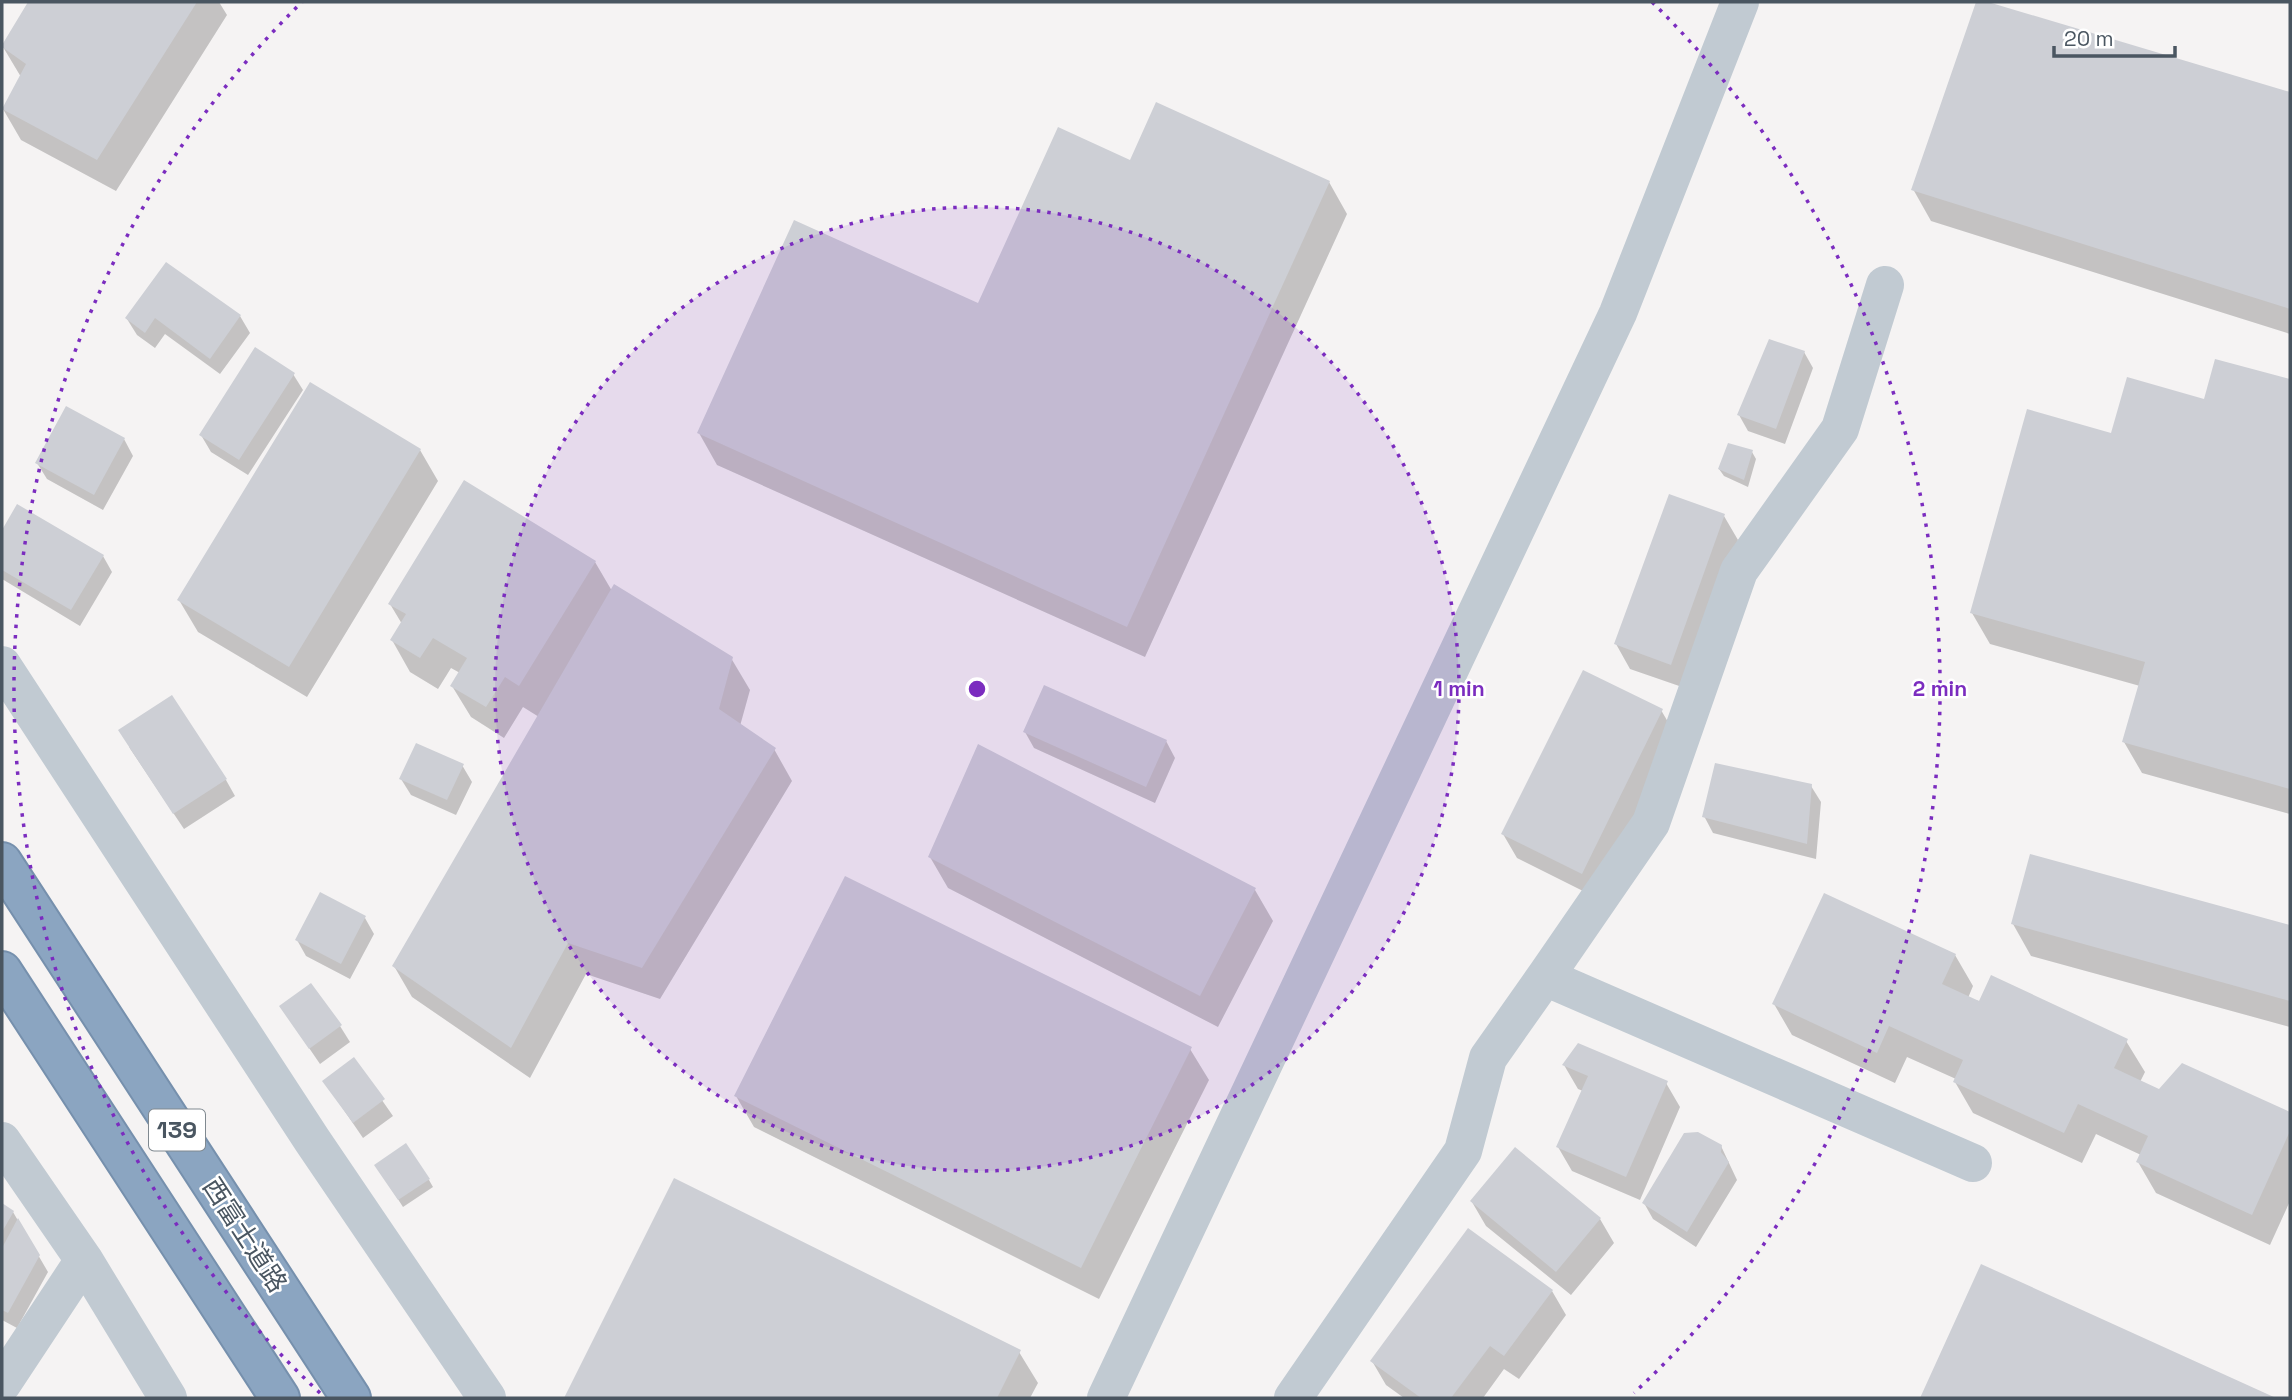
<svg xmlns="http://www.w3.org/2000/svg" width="2292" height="1400" font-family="'Space Grotesk','Noto Sans JP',sans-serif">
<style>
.shadow{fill:#0003}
.building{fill:#cdcfd5}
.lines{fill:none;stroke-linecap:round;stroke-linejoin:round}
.motorway-casing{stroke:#7690ad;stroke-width:42}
.minor{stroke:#c1cad2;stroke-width:38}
.tertiary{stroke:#c1cad2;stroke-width:38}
.motorway{stroke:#8ba5c1;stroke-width:38}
.ring{fill:none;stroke:#7b2cbf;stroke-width:3.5;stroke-dasharray:3.5 7}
.labels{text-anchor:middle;stroke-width:5;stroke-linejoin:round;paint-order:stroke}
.shield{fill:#fff;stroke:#808990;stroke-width:2}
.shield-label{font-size:24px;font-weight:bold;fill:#4a5661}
.street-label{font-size:26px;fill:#4a5661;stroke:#fff}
.centre{fill:#7b2cbf;stroke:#fff;stroke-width:3.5}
.ring-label{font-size:21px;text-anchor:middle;font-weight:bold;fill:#7b2cbf;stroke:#fff;stroke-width:5;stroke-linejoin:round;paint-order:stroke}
</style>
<rect width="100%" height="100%" fill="#f5f3f3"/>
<path class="shadow" d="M30,2h189l8,13 -111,176 -95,-51 -18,-31 18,-32 -18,-30z
M1978,2l312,92v240l-359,-113 -18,-32z
M1131,163l198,19 18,32 -202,443 -428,-192 -18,-32 280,-128z
M167,264l73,52 10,17 -30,41 -55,-40 -10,14 -18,-13 -10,-16z
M1804,352l9,16 -28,76 -37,-13 -9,-16z
M2216,361l74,20v433l-148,-41 -18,-31 16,-56 -150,-42 -18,-31 140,-178 93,-34z
M293,374l10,16 -55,85 -37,-23 -10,-17z
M124,439l9,17 -30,54 -56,-31 -10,-16z
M420,450l18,31 -131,216 -109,-65 -19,-32z
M1752,452l4,7 -8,28 -24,-11 -5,-7z
M17,507l86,49 9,16 -32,54 -78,-47v-46z
M1724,516l14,24 -53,148 -55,-19 -14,-25z
M595,562l17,29 119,67 19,32 -10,36 34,23 18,32 -132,218 -74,-25 -56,104 -118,-81 -18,-31 145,-249 -16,-10 -19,31 -33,-21 -19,-31 8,-13 -9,-5 -13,21 -28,-17 -18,-32 10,-16 -12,-20z
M1661,710l14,24 -80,163 -78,-39 -14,-24z
M1025,732l141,9 9,17 -20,45 -121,-55z
M129,747l97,33 9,16 -51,33z
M462,765l10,17 -16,33 -45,-20 -10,-16z
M1811,786l10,16 -5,57 -103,-26 -9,-17z
M2031,856l259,71v100l-259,-71 -18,-32z
M930,857l325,33 18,31 -55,106 -270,-139z
M365,918l9,16 -24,45 -44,-23 -9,-16z
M1955,955l18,31 -5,12 158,43 19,31 -5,10 20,9 23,-26 107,49v87l-20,44 -114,-52 -18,-31 3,-7 -45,-21 -14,29 -109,-50 -18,-31 1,-3 -49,-22 -12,26 -103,-48 -18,-31z
M281,1007l59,19 10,16 -30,22z
M1190,1049l19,31 -110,219 -345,-172 -18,-31z
M354,1060l39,56 -30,22 -39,-57z
M1564,1065l102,18 14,24 -40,93 -68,-29 -14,-24 25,-56 -5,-2z
M1721,1146l16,34 -41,67 -43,-28 -9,-16z
M381,1173l48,7 4,7 -30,20z
M674,1180l345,172 19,31 -8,15h-464z
M1472,1202l128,17 14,24 -43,52 -85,-69z
M2,1205l11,7 35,60 -31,56 -15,-8z
M1982,1267l290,131h-350z
M1552,1291l14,24 -47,64 -15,-10 -21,29h-79l-18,-13 -14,-24z"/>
<path class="building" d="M28,2h169l-100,158 -95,-51 24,-45 -24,-17v-2z
M1976,2h12l302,90v217l-379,-119z
M1156,102l174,79 -203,446 -430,-194 97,-213 184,83 80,-176 72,33z
M166,262l75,53 -31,44 -55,-41 -10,15 -20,-15z
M1769,339l36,12 -29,78 -39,-14z
M255,347l40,26 -56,87 -40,-25z
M2215,359l75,20v410l-168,-47 23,-80 -175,-49 57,-204 84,24 16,-56 77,22z
M310,382l111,67 -132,218 -112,-67z
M66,406l59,32 -31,57 -59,-32z
M1728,443l25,7 -9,30 -26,-11z
M464,480l132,81 -77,125 -14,-9 -19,30 -36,-21 17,-28 -34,-20 -13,20 -30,-18 16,-26 -18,-10z
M1669,494l56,20 -54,151 -57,-21z
M17,504l87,51 -33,55 -69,-40v-40z
M614,584l119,73 -14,52 57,39 -134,220 -74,-25 -57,105 -119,-82z
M1583,670l80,39 -81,165 -81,-40z
M1044,685l123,55 -21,47 -123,-55z
M172,695l55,84 -54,35 -55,-84z
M416,743l48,21 -17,36 -48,-21z
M978,744l278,144 -56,108 -272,-139z
M1715,763l97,21 -5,60 -105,-27z
M2030,854l260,71v76l-279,-77z
M845,876l347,171 -111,221 -347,-172z
M320,892l46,24 -25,48 -46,-24z
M1824,893l132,61 -14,30 37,17 12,-26 137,64 -14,29 45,21 23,-26 108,49v19l-38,84 -116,-53 12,-26 -70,-32 -14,29 -111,-51 10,-22 -74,-34 -12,27 -105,-49z
M311,983l31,42 -33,24 -30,-43z
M1578,1043l90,38 -42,96 -70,-30 32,-71 -26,-11z
M354,1057l31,42 -32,24 -31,-42z
M1698,1132l24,13 -1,7 8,10 -42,70 -45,-29 42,-70z
M406,1143l24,36 -32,21 -24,-35z
M1515,1147l86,71 -45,54 -86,-71z
M674,1178l347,172 -24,48h-433z
M2,1203l12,8 -12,21z
M18,1218l22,37 -32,58 -6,-3v-62z
M1468,1228l85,62 -49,66 -14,-10 -39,52h-30l-51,-37z
M1981,1264l295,134h-356z"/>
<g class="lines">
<g class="motorway-casing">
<path id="motorway" d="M2,862l349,536
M2,971l278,427"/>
</g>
<path class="minor" d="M1545,977l106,-154 88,-252 101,-142 45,-144
M2,1141l82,119 84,138
M2,1384l82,-124
M1293,1398l170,-247 25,-93 57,-81 428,186"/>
<path class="tertiary" d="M2,665l310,475 175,258
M1106,1398l512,-1085 122,-311"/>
<use href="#motorway" class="motorway"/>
</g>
<circle cx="977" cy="689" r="482" fill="#7b2cbf" fill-opacity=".12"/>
<g class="ring">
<circle cx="977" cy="689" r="482"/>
<path d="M320 1393A963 963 0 0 1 302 2M1652 2A963 963 0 0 1 1634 1393"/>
</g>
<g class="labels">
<rect class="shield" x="149" y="1109.5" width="56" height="41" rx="5"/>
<g class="shield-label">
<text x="177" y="1138">139</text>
</g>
<g class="street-label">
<text transform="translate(245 1235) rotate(57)" y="9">西富士道路</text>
</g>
</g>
<circle cx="977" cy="689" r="10" class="centre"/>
<g class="ring-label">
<text x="1459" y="696">1 min</text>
<text x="1940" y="696">2 min</text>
</g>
<rect width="2292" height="1400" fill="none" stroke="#4a5661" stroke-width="7"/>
<path d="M2054 46v10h121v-10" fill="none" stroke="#4a5661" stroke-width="3.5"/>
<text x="2064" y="46" font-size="21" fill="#4a5661" stroke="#ffffff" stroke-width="5" paint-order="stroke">20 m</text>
</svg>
